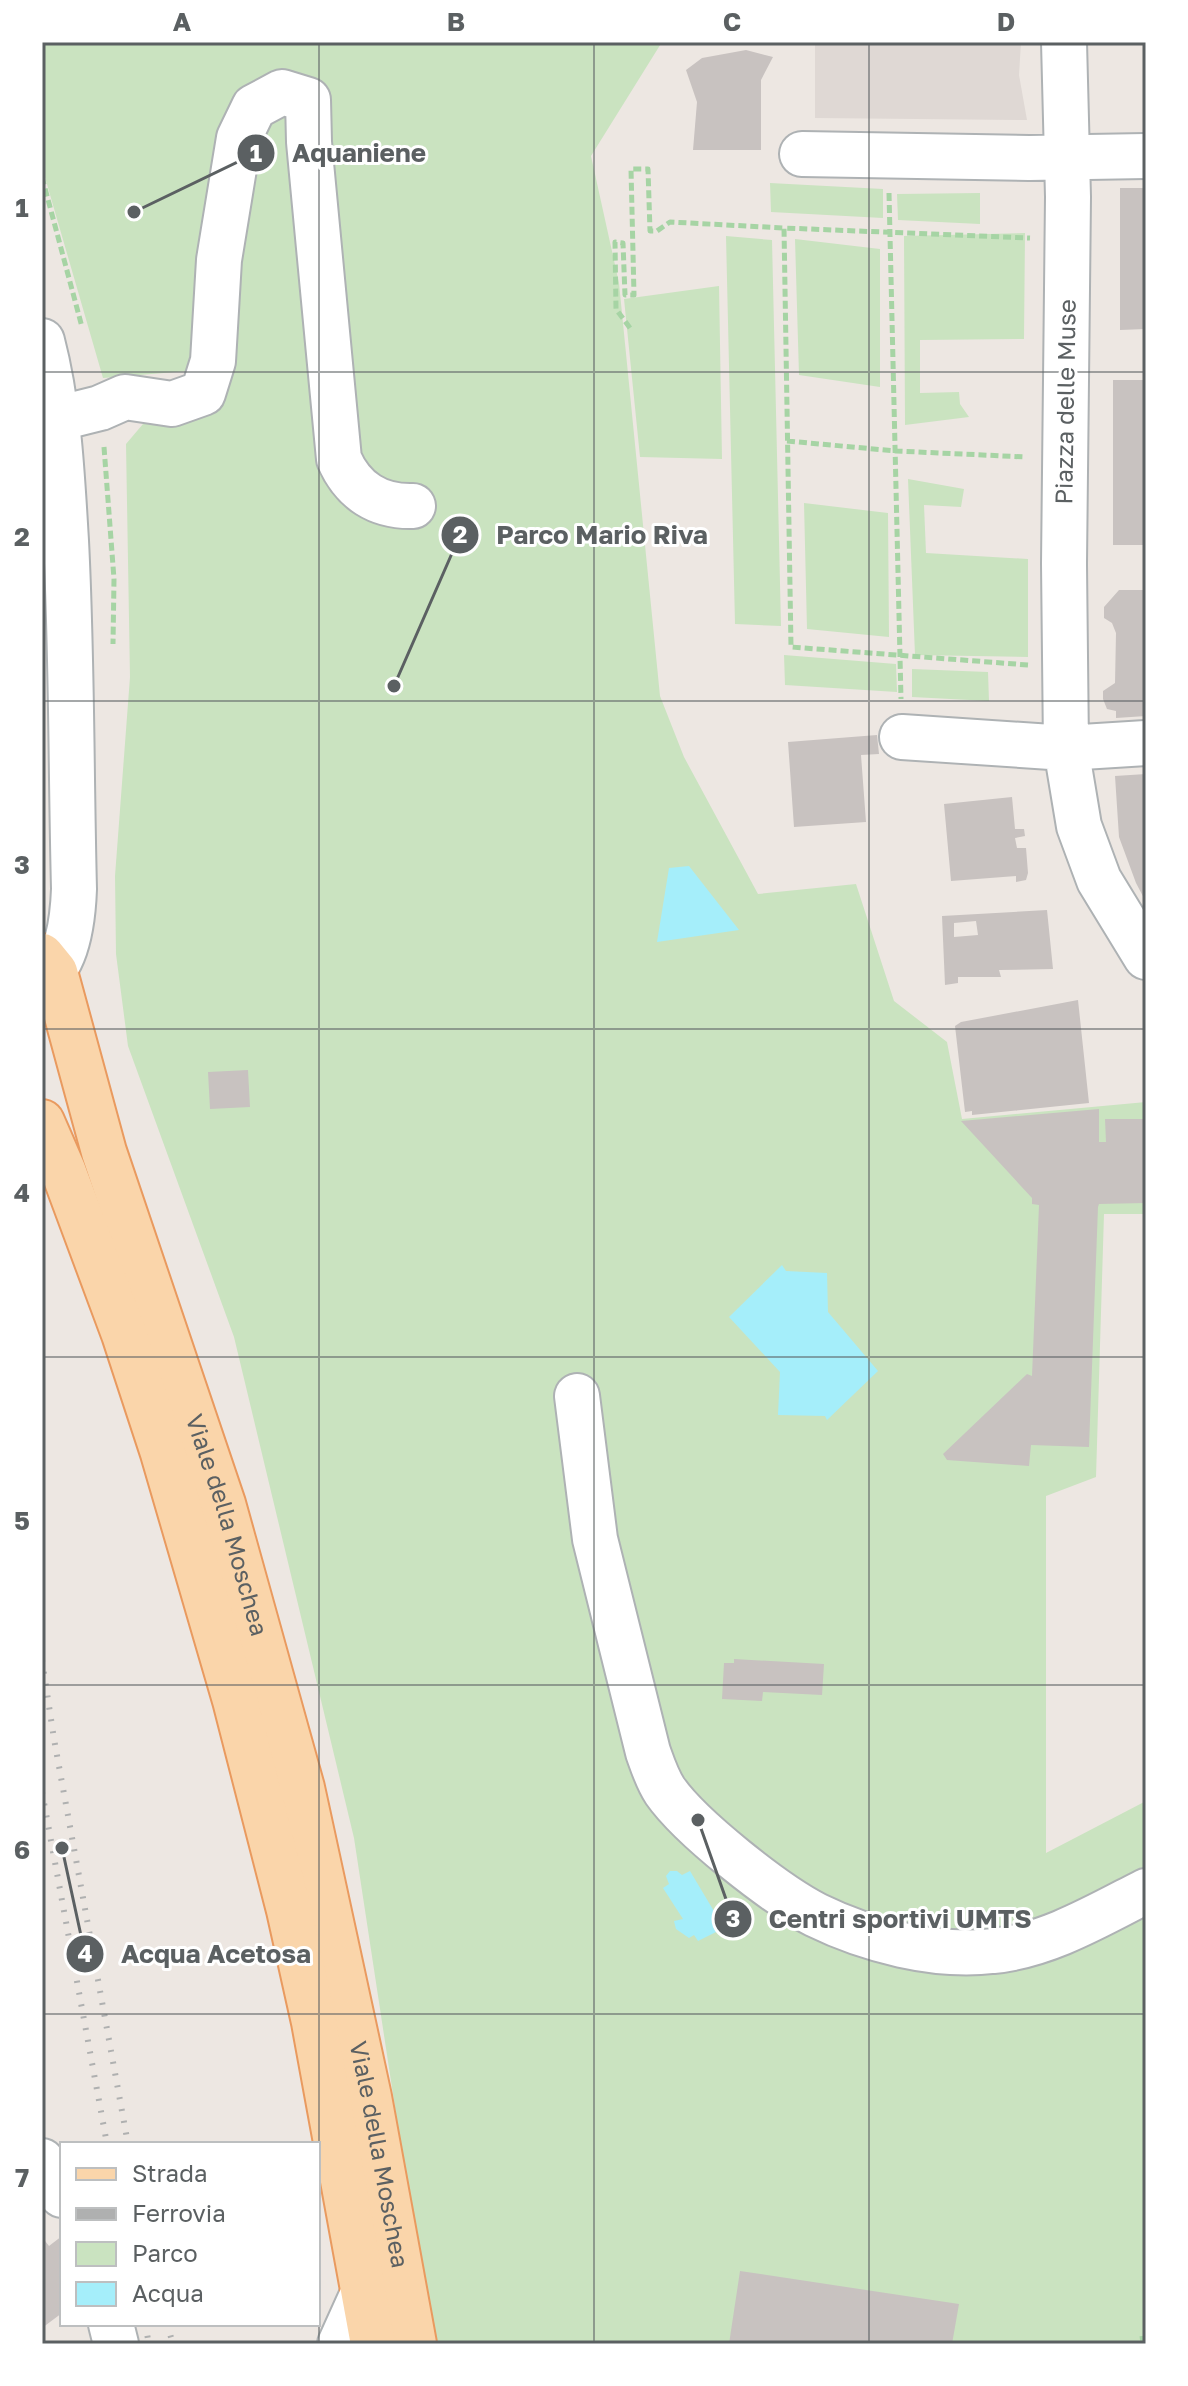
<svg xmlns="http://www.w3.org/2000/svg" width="1188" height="2386" font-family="'Golos Text',sans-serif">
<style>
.education{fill:#dfd8d4}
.green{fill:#cae3c0}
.water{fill:#a5eefa}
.building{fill:#c8c2c0;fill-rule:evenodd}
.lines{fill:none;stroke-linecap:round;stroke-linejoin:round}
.minor-casing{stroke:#aeb2b4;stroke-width:48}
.major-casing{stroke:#e99a5f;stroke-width:48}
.path{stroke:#a6d4a4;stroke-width:5;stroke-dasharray:8 4;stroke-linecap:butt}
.minor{stroke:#fff;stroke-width:44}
.major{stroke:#fad5aa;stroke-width:44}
.rail{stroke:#afb0b0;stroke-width:6;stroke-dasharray:2 10;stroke-linecap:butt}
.grid{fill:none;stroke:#5b6062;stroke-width:2;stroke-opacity:0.55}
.labels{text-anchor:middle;stroke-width:6;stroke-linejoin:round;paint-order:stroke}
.street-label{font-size:24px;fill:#5b6062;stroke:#fff}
.leader{fill:none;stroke:#5b6062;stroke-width:3}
.callout-dot{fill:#5b6062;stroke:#fff;stroke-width:3}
.mark-label{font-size:24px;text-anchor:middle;font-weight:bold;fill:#fff}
.callout-label{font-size:26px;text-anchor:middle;font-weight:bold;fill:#5b6062;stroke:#fff;stroke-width:6;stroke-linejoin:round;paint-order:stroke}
.neatline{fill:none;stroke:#5b6062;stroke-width:3}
.grid-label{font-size:26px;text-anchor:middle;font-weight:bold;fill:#5b6062}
</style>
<rect width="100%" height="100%" fill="#ede7e2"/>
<path class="education" d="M815,42h206l-2,33 8,45 -212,-2z"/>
<path class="green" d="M42,42h620l-71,114 28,127 41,413 24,61 74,137 98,-10 38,117 53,41 15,77 184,-17v112h-42l-8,263 -50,19v357l100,-52v543h-715l-77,-506 -120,-501 -106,-291 -12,-92 -1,-78 15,-199 -4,-233 62,-73 -85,7 -61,-211z
M770,183l113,6v29l-112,-6z
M980,193v31l-82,-4 -1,-26z
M1025,233l-1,106 -104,1v53l39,-1 1,12 9,13 -64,8 -1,-189z
M726,236l46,4 9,386 -46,-2z
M795,239l85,10v138l-81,-12z
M719,286l3,173 -82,-2 -16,-158z
M908,479l56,10 -3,18 -37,-2 2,48 102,6v98l-113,-2z
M804,503l84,10 1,124 -82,-8z
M784,655l112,9 1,28 -112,-7z
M912,669l76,3 1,29 -77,-4z"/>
<path class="water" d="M689,866l50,64 -82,12 12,-74z
M782,1265l4,6 41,2 1,39 50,59 -51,49 -2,-4 -47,-1 2,-43 -51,-55z
M670,1871h7l5,4 8,-4 34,57 -26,13 -4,-6 -5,3 -13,-9 -2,-8 9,-2 -20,-31 6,-4 -3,-8z"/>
<path class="building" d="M746,50l27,7 -12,23v70h-68l4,-48 -11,-32 16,-12z
M1120,188h26v141l-26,1z
M1113,380h33v165h-33z
M1119,590h27v126l-30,2v-7l-9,-2 -4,-10v-8l12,-8 1,-50 -4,-10 -8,-5v-11z
M877,735l2,19 -18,1 5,67 -72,5 -6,-85z
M1146,774v128l-10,-19 -17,-46 -4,-61z
M1012,797l3,32h9l1,7 -10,2 2,10h9l2,25 -2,7 -10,2v-6l-65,5 -7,-77z
M1047,910l6,59 -54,1 2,7h-43v6l-13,2 -3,-69zM976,921l2,14 -24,2v-14z
M1078,1000l11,103 -117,12v-4l-7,1 -10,-86 6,-4z
M248,1070l2,37 -40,2 -2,-37z
M1099,1109v33h7l-1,-23h41v84l-47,1 -1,3 -9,240 -58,-2 -2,21 -82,-6 -4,-6 84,-80 5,2 7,-171 -7,-1v-6l-71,-77z
M734,1659l90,5 -2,31 -59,-3 -1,9 -40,-2 2,-36h10z
M62,2236v77l-20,15v-91l7,9z
M740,2271l219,33 -7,40h-223z"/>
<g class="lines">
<g class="minor-casing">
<path id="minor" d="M1064,42l4,155 -4,367 2,184 13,78 20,54 47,77
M802,154l227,4 117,-2
M42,341c17,65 20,134 24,200 6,116 5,232 8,348 -1,27 -6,78 -32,90
M56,419l44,-11 25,-11 47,7 31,-11 10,-32 6,-101 20,-122 15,-31 28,-15 26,8 1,42 30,317c14,32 39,48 74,47
M902,737l164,11 80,-5
M577,1396l18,143 53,213c5,14 9,27 17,39 26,37 110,103 151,124 51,25 119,43 177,36 54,-5 106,-36 153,-60
M42,2161l20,34
M111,2324l5,20
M340,2344l24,-53"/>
</g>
<g class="major-casing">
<g id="major">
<path id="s1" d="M42,956l13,16 49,180 119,352 79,284 67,309 45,247"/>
<path d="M42,1122l21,48 61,164 39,119 72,247 54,210 25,112 59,322"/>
</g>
</g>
<path class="path" d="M42,177l40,150
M889,193l12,506
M630,328l-14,-19 -1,-67 8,1 2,52h9l-3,-126h17l2,62h7l13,-9 114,6
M787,441l109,10 130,6
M104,447l10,132 -1,65
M1028,665l-237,-18 -7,-419 246,10
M1143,2344l-1,-8h4"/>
<use href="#minor" class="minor"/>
<use href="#major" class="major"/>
<path class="rail" d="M42,1660l12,79 74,405
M42,1792l65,352
M145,2324l4,20
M167,2324l6,20"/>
</g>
<path class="grid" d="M319,42v2302M594,42v2302M869,42v2302M42,372h1104M42,701h1104M42,1029h1104M42,1357h1104M42,1685h1104M42,2014h1104"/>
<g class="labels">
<g class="street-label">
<text transform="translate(1066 402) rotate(-89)" y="8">Piazza delle Muse</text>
<text dy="8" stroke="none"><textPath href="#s1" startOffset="600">Viale della Moschea</textPath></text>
<text dy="8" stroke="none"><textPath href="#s1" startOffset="1248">Viale della Moschea</textPath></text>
</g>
</g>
<path class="leader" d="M134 212L256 153M394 686L460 535M698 1820L733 1919M62 1848L85 1954"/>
<g class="callout-dot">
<circle cx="134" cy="212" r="8"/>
<circle cx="394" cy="686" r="8"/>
<circle cx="698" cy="1820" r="8"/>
<circle cx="62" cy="1848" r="8"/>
<circle cx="256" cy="153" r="20"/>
<circle cx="460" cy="535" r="20"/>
<circle cx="733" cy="1919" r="20"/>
<circle cx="85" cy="1954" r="20"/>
</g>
<g class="mark-label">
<text x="256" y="162">1</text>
<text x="460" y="543">2</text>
<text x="733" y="1927">3</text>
<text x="85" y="1962">4</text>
</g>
<g class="callout-label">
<text x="359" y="162">Aquaniene</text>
<text x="602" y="544">Parco Mario Riva</text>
<text x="900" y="1928">Centri sportivi UMTS</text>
<text x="216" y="1963">Acqua Acetosa</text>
</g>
<rect width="1188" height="2386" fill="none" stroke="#ffffff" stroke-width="88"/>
<rect x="60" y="2142" width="260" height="184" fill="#ffffff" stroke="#bdbfc0" stroke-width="2"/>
<rect x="76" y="2168" width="40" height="12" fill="#fad5aa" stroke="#bdbfc0" stroke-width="2"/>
<text x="132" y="2182" font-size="24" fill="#5b6062">Strada</text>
<rect x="76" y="2208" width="40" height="12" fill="#afb0b0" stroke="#bdbfc0" stroke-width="2"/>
<text x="132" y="2222" font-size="24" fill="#5b6062">Ferrovia</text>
<rect x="76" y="2242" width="40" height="24" fill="#cae3c0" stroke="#bdbfc0" stroke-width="2"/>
<text x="132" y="2262" font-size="24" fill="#5b6062">Parco</text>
<rect x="76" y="2282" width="40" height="24" fill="#a5eefa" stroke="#bdbfc0" stroke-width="2"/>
<text x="132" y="2302" font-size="24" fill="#5b6062">Acqua</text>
<rect x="44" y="44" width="1100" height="2298" class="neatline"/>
<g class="grid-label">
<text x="182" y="31">A</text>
<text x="456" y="31">B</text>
<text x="732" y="31">C</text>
<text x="1006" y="31">D</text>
<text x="22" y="217">1</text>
<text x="22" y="546">2</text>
<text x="22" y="874">3</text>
<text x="22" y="1202">4</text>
<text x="22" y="1530">5</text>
<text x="22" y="1859">6</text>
<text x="22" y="2187">7</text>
</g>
</svg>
